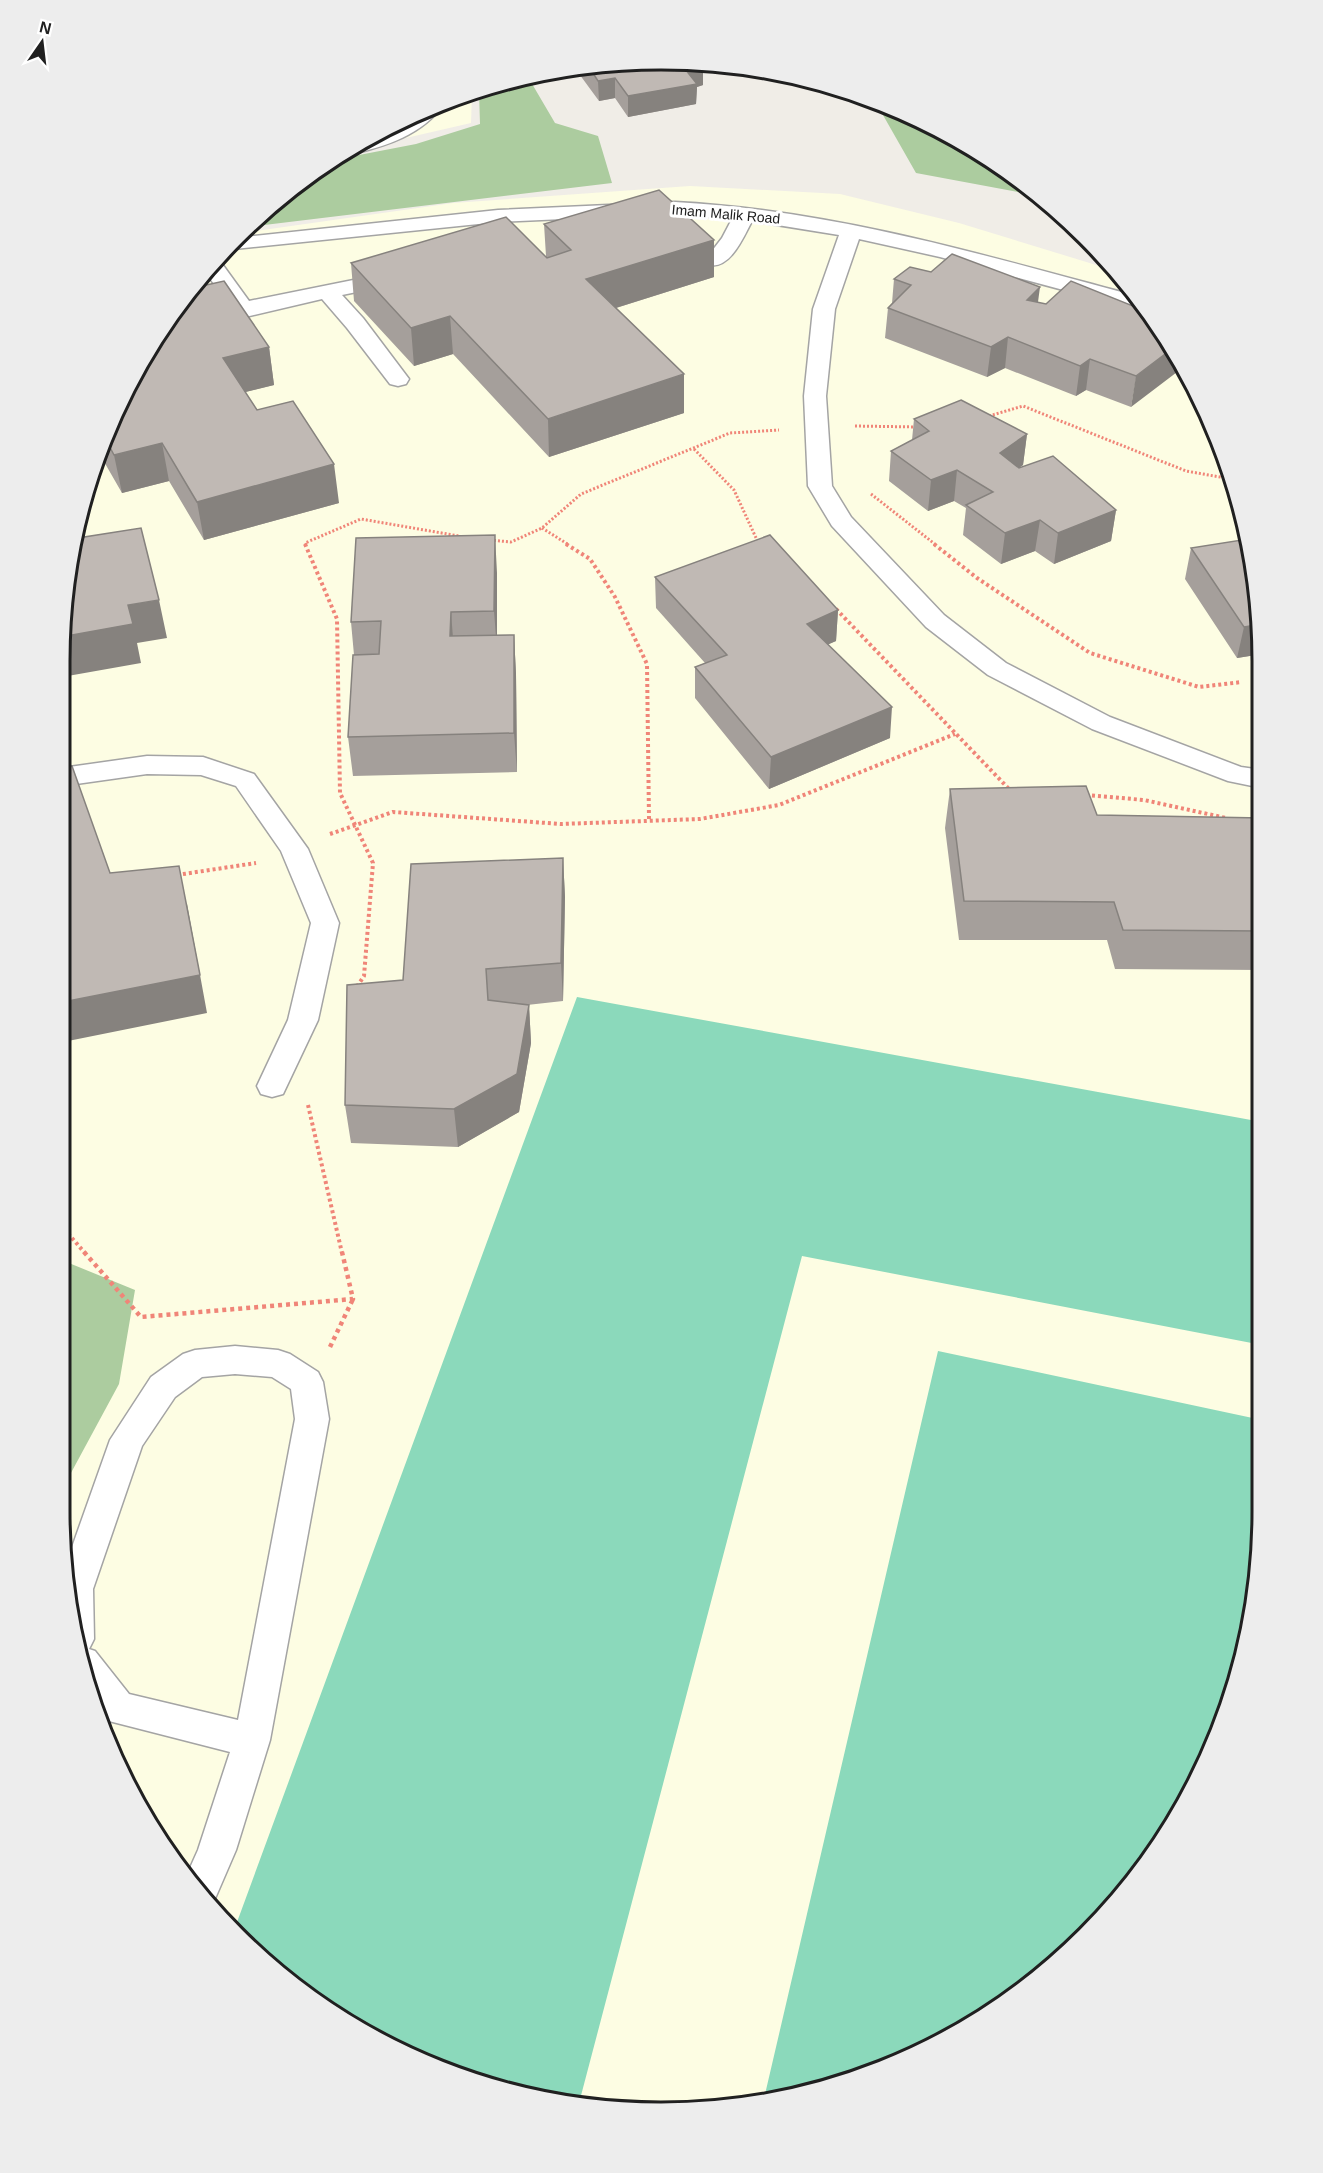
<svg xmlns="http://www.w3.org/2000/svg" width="1323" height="2173" font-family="Arial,sans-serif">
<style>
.education{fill:#fdfde3}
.forest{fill:#accc9f}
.pitch{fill:#8bd9bb}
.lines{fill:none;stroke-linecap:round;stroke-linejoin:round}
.lane-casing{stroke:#a4a4a4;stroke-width:3}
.path-far2{stroke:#f08578;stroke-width:3;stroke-dasharray:2 2;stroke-linecap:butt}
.path-far1{stroke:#f08578;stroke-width:4;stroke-dasharray:3 3;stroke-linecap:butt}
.path{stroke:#f08578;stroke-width:4.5;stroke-dasharray:4 4;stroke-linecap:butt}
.lane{fill:#fff;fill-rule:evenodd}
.wall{fill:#a59f9b}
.shaded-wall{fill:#86827e}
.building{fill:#c0b9b4;stroke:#86827e;stroke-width:1.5}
.labels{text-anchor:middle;stroke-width:6;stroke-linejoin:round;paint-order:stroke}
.far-street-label{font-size:14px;fill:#202020;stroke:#fff}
.rim{fill:none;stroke:#202020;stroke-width:3}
</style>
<rect width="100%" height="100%" fill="#f0ede7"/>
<path class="education" d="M472,93l-1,30 -126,29 87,-46z
M690,186l150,8 119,29 160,49 64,89 59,144 20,117v929l-31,154 -70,141 -74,91 -60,52 -99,62 -73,30 -115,27 -79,5 -78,-5 -115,-27 -141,-70 -91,-74 -52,-60 -62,-99 -30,-73 -27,-115 -4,-968 31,-154 70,-141 79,-94 212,-30z"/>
<path class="forest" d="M528,77l27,46 43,13 14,47 -364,44 80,-66 88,-17 64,-20 -1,-33z
M875,101l17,5 104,56 38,33 -118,-22z
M64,1261l71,29 -16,94 -54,100z"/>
<path class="pitch" d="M577,997l685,125v223l-460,-89 -224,851 -110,-26 -141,-70 -94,-78z
M938,1351l324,69v131l-31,154 -70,141 -74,91 -60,52 -99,62 -73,30 -92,22z"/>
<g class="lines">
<g class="lane-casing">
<path id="lane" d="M441,103l2,2c-21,30 -57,41 -90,49l-8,-2z
M675,202c157,8 309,53 461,94l10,14 -12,-1 -194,-52 -81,-18 -24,70 -9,87 6,90 19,31 93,98 62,48 104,54 131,50 21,3v18l-34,-7 -136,-52 -104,-54 -62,-48 -94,-101 -24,-40 -4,-90 9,-87 26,-74 -87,-14c-9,17 -22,49 -44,44l-3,-5 17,-22 10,-19 -57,-5 -177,8 -273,28 10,-12 263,-28z
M216,261h4l29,40 144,-29 8,1 3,5 -3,5 -59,12 21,23 46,61 -3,5 -8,2 -8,-2 -43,-56 -25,-29 -166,39 8,-14 66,-18 -24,-33z
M147,756l56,1 51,17 54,75 31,74 -21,97 -35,74 -11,3 -11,-3 -4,-8 31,-66 23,-97 -30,-72 -45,-65 -35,-11 -54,-1 -85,12v-18z
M235,1346l43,4 12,4 28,18 5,10 6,37 -59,321 -34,110 -25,58 -26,-29 13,-29 32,-98 -125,-32 -14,-18 -26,-112v-23l45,-127 41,-63 32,-23 12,-4zM235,1374l37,3 19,12 4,30 -57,301 -109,-26 -34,-43 -6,-2 5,-10 -1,-50 49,-143 33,-49 27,-20z"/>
</g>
<path class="path-far2" d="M989,416l34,-10 163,65 45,8
M855,426l62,1
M694,449l40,41 23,50 4,3
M871,494l65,51
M542,528l27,17
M490,540l21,2 31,-14 39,-34 149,-61 49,-3
M306,545l-1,-2 56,-24 98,17"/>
<path class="path-far1" d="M305,544l32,75 3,174 33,70 -9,113 -8,12
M566,544l24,15 25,38 32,67 2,155
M934,544l43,34 113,75 109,34 43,-5
M836,609l173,180
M1086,795l58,5 82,18
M330,834l63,-22 168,12 139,-5 79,-14 176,-71
M177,875l79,-12
M308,1105l34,148
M64,1229l21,24"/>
<path class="path" d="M84,1252l57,65 212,-18 -11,-47
M330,1347l23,-48"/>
<use href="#lane" class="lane"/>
</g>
<path class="wall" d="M662,60l41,5v20l-6,2 -1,17 -68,13 -13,-19 -16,3 -22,-30v-3z
M544,224l170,16v37l-98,31 68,66v39l-135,44 -96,-103 -39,12 -60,-65 -3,-38 195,-7z
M894,279l152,25 102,8 -17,95 -45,-17 -10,6 -71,-28 -18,9 -102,-39 3,-30 4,-5z
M162,327l107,20 5,38 -29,7 12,18 82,93 -135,37 -35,-59 -47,12 -23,-40z
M914,419l113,15 -4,31 -3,2 96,43 -5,31 -57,23 -19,-13 -34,13 -38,-29 3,-27 -12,-7 -26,10 -39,-30 2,-30 21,-11z
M1191,548l71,74v32l-25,4 -52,-79z
M497,573v62h17l2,39 1,98 -164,4 -5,-39 6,-82 -3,-33z
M655,577l183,33 -2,31 -8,3 62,94 -121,51 -74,-91v-31l10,-4 -49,-55z
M950,789l147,26 165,3v152l-147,-1 -8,-29h-148l-14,-112z
M563,858l2,39 -2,104 -36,4h2l2,38 -12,69 -61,35 -107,-4 -6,-38 58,-125z"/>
<path class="shaded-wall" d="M703,65v20l-6,2 -1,17 -68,13v-21l57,-27z
M615,78v20l-16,3 -1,-20z
M714,240v37l-127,40 -1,-38z
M1040,287l-4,30 -9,-17z
M450,316l3,38 -39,12 -3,-38z
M1008,337l-3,31 -18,9 4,-30z
M269,347l5,38 -45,11 -6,-38z
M1173,348l10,13 2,5 -54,41 5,-31z
M1090,359l-4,31 -10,6 4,-30z
M684,374v39l-135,44 -1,-38z
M1027,434l-4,31 -27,19 4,-31z
M162,443l7,38 -47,12 -8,-38z
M334,464l5,39 -135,37 -7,-38z
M957,470l-3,31 -26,10 3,-31z
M1116,510l-5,31 -57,23 4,-31z
M1040,520l-5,31 -34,13 4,-31z
M495,535l2,38v77l-3,-39z
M159,600l8,38 -30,5 4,20 -79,14 -1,-40 67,-32z
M838,610l-2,31 -31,14 2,-31z
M451,612l3,39 -4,-15z
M1262,624v30l-25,4 7,-31z
M514,635l2,39 1,98 -3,-39z
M892,707l-2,31 -121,51 2,-32z
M563,858l2,39 -2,104 -2,-38z
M187,904l20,109 -139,28 -5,-19v-20z
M529,1005l2,38 -12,69 -61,35 -4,-38z"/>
<path class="building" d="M662,60l40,4 1,1 -18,4 12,15 -69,12 -13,-18 -17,3 -9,-14z
M659,190l55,50 -128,39 98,95 -136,45 -98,-103 -39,12 -60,-65 155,-46 41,41 24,-8 -27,-26z
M952,254l88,33 -13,13 19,4 25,-23 77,31 25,36 -37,28 -46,-17 -10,7 -72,-29 -17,10 -103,-39 23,-23 -17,-6 16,-12 21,5z
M224,281l45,66 -46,11 34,52 36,-9 41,63 -137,38 -35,-59 -48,12 -8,-15 56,-113 31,-39z
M961,400l66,34 -27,19 19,15 34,-12 63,54 -58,23 -18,-13 -35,13 -39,-28 27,-13 -36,-22 -26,10 -40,-29 38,-20 -15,-12z
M141,528l18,72 -31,5 5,19 -72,13v-15l17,-84z
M495,535l-1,76 -43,1 -1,24 64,-1v98l-166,4 5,-82 26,-1 2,-33 -30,1 5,-84z
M770,535l68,75 -31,14 85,83 -121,50 -76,-90 32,-12 -72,-78z
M1248,539l14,85 -18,3 -53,-79z
M72,766l38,107 69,-7 21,109 -137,27 -1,-233z
M1086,786l11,29 165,3v113l-139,-1 -9,-28 -150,-1 -14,-112z
M563,858l-2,105 -75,6 2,31 41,5 -12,69 -63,35 -109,-4 2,-120 56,-5 8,-116z"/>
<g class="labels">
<g class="far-street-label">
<text transform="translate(726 214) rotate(5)" y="5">Imam Malik Road</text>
</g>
</g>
<path d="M0 0H1323V2173H0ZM661 70H661A591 591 0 0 1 1252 661V1511A591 591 0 0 1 661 2102H661A591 591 0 0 1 70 1511V661A591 591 0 0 1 661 70Z" fill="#ededed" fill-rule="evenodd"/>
<path class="rim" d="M661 70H661A591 591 0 0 1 1252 661V1511A591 591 0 0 1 661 2102H661A591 591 0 0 1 70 1511V661A591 591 0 0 1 661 70Z"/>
<g transform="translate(42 42) rotate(14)" stroke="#ffffff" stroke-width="4.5" paint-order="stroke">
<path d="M0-4.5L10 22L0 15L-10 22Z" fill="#202020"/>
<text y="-9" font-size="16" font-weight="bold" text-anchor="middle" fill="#202020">N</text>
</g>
</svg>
